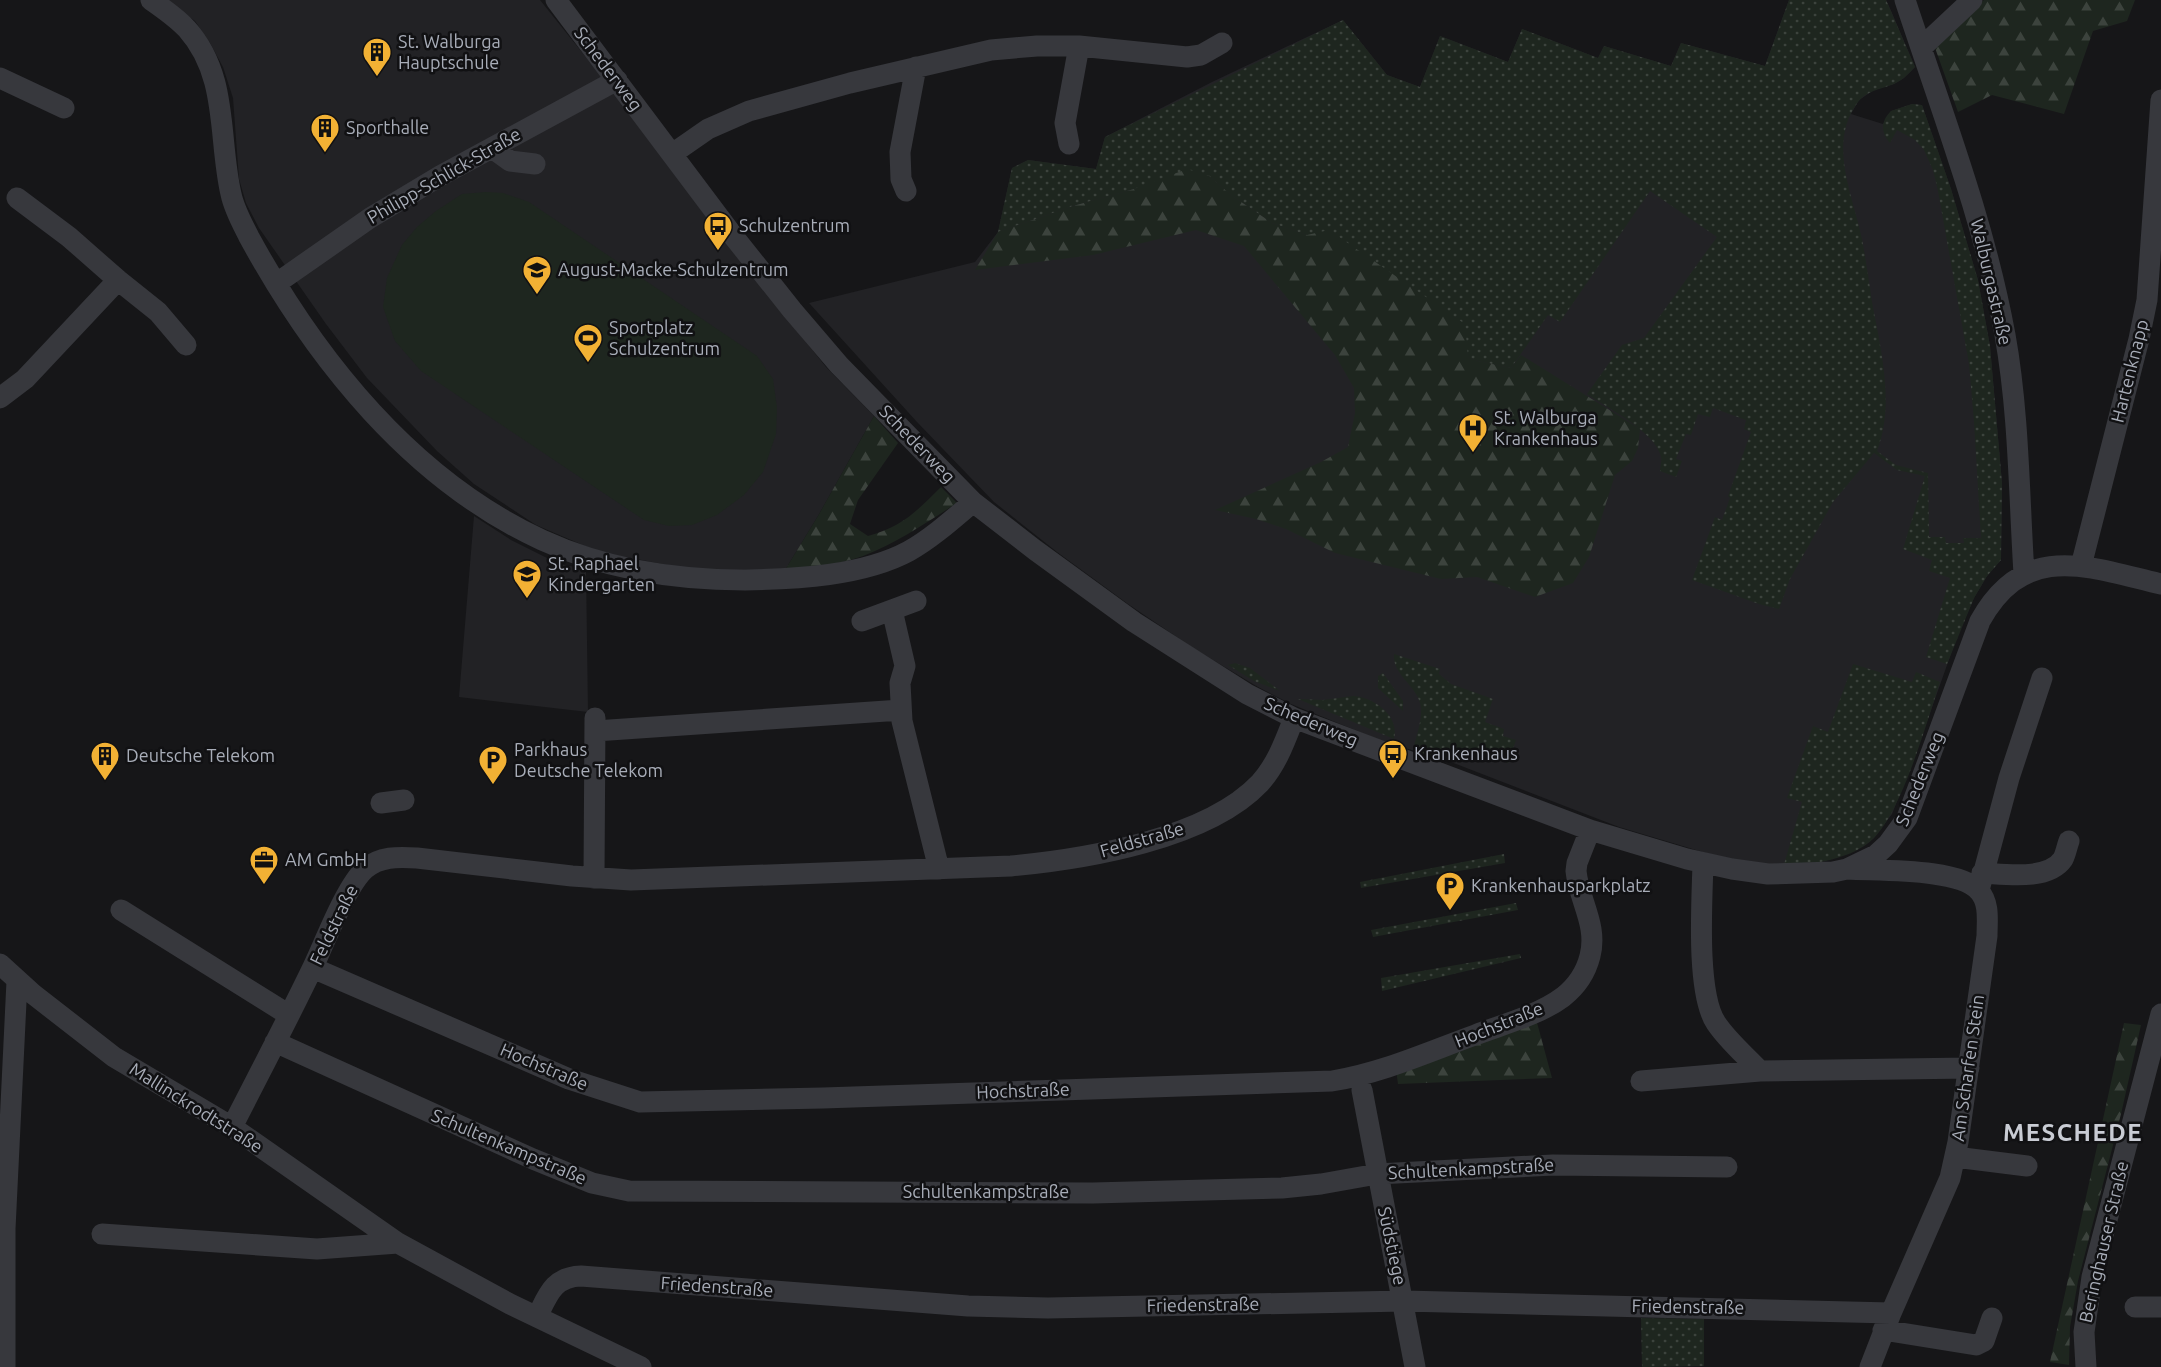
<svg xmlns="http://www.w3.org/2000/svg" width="2161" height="1367" font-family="Ubuntu,sans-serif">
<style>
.built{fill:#222225}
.grass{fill:url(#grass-dots)}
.forest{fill:url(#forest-firs)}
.park{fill:#1e261f}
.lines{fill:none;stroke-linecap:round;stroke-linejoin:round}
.minor{stroke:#37383d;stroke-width:21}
.labels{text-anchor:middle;stroke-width:5;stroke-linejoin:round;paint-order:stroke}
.poi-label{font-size:18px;fill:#a8adb8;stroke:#111113;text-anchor:start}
.street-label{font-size:18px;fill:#a8adb8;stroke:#111113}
.district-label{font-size:24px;font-weight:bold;letter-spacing:1.5px;fill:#c9ccd4;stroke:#111113}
</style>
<defs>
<pattern id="grass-dots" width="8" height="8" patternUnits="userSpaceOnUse" patternTransform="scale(1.5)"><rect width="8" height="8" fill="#1e261f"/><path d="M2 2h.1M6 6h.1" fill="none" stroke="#3c433d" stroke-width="1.8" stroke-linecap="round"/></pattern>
<pattern id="forest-firs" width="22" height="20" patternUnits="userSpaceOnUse" patternTransform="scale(1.5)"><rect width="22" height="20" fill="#1e261f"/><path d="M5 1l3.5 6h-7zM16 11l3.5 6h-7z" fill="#3c433d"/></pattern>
</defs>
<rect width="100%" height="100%" fill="#161618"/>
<path class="built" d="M166,0h374l69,86 108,145 109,136 48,49 -56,100 -33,54 -96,-1 -90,-17 -63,-27 -62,-41 -37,-33 -70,-73 -41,-54 -67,-96 -13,-25 -7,-24 -6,-81 -10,-31 -13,-24 -15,-22z
M1789,0h97l3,6 26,61 -11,11 -10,6 -20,6 -15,10 -8,14 32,10 8,-13 21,-7 10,1 29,84 27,91 12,66 12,137 -1,77 -14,16 -13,22 -17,39 -43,121 -22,56 -19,25 -28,16 -42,12 -53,-4 -44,-10 -87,-26 -168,-65 -69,-21 -91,-37 -33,-17 -65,-39 -65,-44 -71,-52 -63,-50 -77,-80 -108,-119 166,-41 23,-30 14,-64 16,-8 68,9 9,-32 107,-55 131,-62 44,55 33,12 20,-51 68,26 14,-33 76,29 6,-12 67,20 10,-23 84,23z
M474,516l37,24 48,24 27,5 2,143 -129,-15z"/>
<path class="grass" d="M1789,0h97l29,67c-6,6 -12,13 -21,17 -13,5 -28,7 -36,18 -31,41 -5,93 4,137 4,21 7,42 10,63 9,48 23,103 5,149l19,14 32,8 1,64h16l1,6h18l-1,-5h18l-7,-116 -5,-58 -31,-173 -5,-21 -9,-20 -9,-10 -18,-10 -7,13c-10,-11 -9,-22 1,-32l21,-7 10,1 29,84 27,91 12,66 12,137 -1,77 -14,16 -13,22 -27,66 -21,-7 24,-79 -21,-7 3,-11 -29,-11 22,-73 -28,-6 -23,-17 -41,49 -43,77 -11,30 -20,-5 -67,-24 23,-63 7,3 8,-22 -2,-2 23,-64 -7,-3 2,-9 -33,-12 -3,9 -12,-3 -7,21 -5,-1 -10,25 6,2 -6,16 -16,-6c0,-4 2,-10 1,-14 -5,-25 -54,-49 -74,-63l35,-49 22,-7 73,-101 -67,-46 -90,131 -12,-7 -37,53 -33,-7 -10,-4 -2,-11 -159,-111 -35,-12 -41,-28 -22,-19 -75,13 -61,17 -75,26 14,-64 16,-8 68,9 9,-32 238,-117 44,55 33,12 20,-51 68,26 14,-33 76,29 6,-12 67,20 10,-23 84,23z
M1394,654l46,15 -1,5 12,10 42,15 -8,23 19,7 -1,7 13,4 -8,23c-18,-7 -40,-12 -57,-1l-38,-12c3,-13 9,-29 8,-42 -2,-22 -29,-32 -27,-54z
M1235,663l15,5 30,23 -26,-10 -26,-16z
M1853,664l59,18 4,-10 24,10c-14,42 -37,126 -66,156 -22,22 -63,26 -91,30l19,-66 -15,-4 26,-72 15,6z
M1383,673l20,28v10l-25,-23v-12z
M1353,696c21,1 47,20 41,43l-96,-40 25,1z
M1504,854l1,9 -144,25 -1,-6z
M1516,903l2,7 -145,27 -2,-7z
M1520,954l1,4 -139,33 -1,-13z
M1641,1318l63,1v47l-62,1z"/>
<path class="forest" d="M1984,0h151l-8,21 -34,10 -29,83 -72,-19 -34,17 -24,-67z
M1187,169l22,7 22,19 41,28 35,12 22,-5 136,94 3,33 10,4 33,7 10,-13 119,74 -2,19 -6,13 -17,14 -26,82 -16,26 -38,14 -58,-20 -36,2 -106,-26 -49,-24 -30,-10 -41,-9 106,-48 27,-15 7,-34 -1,-25 -19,-33 -91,-109 -48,-16 -103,25 -118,15 23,-38 75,-26 61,-17z
M874,416l24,27 -40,57 -8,24 18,12c34,-9 49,-25 73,-49l16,16c-30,19 -60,40 -94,53 -24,9 -52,11 -78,14l33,-54z
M1536,1019l16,59 -154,6 -2,-15z
M2124,1023l17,2 -20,89 -43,167 -8,46 -1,38 -19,-3z"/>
<path class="park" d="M486,192l17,1 26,9 228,154 16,23 4,29 -1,26 -13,38 -19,23 -27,20 -25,10 -23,1 -25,-6 -223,-149 -26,-30 -12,-34 4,-29 15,-33 15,-18 19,-16 26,-17z"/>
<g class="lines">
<path class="minor" d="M151,0c13,9 26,18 36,29 42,47 31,109 44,165 3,15 11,29 18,43 67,123 163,243 293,303 63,29 134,40 203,40 51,-1 118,-4 164,-29 23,-13 44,-32 64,-49
M556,0l178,237 58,73 47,55 134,137 62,48 99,72 113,72 47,24 296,112 97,29 45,10 36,5 65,-2 14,-3 29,-14 12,-11 19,-26 73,-197c45,-81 108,-54 181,-37
M1905,0c36,110 79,220 100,335 14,78 14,160 19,239
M1921,48l51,-48
M0,78l64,30
M1069,144l-4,-21 14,-77
M492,148l18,13 25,3
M672,154l36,-25 41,-18 101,-28 141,-33 46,-4h42l108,11 14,-2 21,-12
M906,191l-5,-12 -1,-27 16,-85
M17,198l52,39 49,43 40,32 28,33
M277,283l93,-65 70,-42 177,-96
M0,398l25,-19 93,-99
M2081,566l58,-227 8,-39 14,-200
M892,610l13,56 -5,17 2,38 37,148
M862,621l54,-20
M595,731l306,-21
M381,803l23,-3
M1703,863c-1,38 -7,130 13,160 12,18 30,33 44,48l209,-3
M1848,869c30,2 112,-1 131,22 11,12 8,30 8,45l-29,206 -8,36 -59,135 -21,54
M1982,873c23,1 66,8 81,-14 3,-6 4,-13 6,-18
M594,878l1,-160
M1979,890l30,-112 33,-100
M121,910l168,105
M0,964l33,30 81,63 118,70 166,116 112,61 131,63
M313,968l256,111 71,23 183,-4 509,-17c50,-8 96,-29 143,-46 29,-11 64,-20 88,-38 14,-11 23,-25 27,-41 8,-31 -11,-55 -14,-85l1,-8 13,-33
M275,1042l258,117 59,24 37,8 464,2 189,-5 39,-4 56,-10 176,-9 174,2
M1641,1081l119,-10
M1362,1090l53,277
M232,1127c27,-53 55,-106 81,-160 12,-25 33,-81 52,-98 15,-13 33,-12 52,-11l155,18 59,4 380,-14c75,-7 196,-27 249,-83 17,-19 25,-42 34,-65
M1955,1157l72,9
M102,1234l215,15 81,-6
M2135,1307h26
M537,1317c11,-22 16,-40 44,-41l387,30 80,2 356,-7 487,12
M1883,1330l93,15 8,-4 8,-23
M5,1367v-138l12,-248
M2086,1367l-2,-35 8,-55 69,-263"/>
</g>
<defs>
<g id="building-pin" transform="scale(1.5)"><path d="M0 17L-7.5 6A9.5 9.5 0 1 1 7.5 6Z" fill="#f2b134" stroke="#111113"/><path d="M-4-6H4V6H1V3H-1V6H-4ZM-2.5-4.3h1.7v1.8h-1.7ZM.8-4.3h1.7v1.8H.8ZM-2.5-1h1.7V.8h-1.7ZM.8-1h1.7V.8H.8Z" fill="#111"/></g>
<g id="bus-pin" transform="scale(1.5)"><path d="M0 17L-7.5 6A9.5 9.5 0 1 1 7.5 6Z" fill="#f2b134" stroke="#111113"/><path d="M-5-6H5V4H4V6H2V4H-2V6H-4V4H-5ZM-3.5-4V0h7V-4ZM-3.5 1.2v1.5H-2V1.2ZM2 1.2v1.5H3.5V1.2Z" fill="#111"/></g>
<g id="school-pin" transform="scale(1.5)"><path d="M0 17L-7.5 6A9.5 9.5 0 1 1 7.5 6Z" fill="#f2b134" stroke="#111113"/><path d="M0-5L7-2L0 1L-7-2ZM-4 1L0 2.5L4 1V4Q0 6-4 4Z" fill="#111"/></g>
<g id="stadium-pin" transform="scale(1.5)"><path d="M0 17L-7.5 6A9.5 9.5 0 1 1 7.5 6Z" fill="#f2b134" stroke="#111113"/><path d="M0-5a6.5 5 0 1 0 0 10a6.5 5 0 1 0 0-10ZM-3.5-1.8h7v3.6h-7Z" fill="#111"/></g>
<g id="hospital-pin" transform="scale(1.5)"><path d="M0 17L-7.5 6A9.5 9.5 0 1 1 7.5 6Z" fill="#f2b134" stroke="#111113"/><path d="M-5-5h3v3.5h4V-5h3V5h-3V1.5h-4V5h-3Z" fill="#111"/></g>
<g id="parking-pin" transform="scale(1.5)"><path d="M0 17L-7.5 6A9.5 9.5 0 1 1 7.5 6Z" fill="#f2b134" stroke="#111113"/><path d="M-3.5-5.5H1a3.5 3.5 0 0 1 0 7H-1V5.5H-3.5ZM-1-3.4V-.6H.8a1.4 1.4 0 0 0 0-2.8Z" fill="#111"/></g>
<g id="office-pin" transform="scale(1.5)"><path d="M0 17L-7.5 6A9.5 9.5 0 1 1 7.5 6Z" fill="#f2b134" stroke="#111113"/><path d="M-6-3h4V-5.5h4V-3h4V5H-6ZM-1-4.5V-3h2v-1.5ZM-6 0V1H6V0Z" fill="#111"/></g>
</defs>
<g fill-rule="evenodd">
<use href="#building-pin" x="377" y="52"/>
<use href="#building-pin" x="325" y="128"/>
<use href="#bus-pin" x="718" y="226"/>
<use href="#school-pin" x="537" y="270"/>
<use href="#stadium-pin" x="588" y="338"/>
<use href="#hospital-pin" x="1473" y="428"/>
<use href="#school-pin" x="527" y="574"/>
<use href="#bus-pin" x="1393" y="754"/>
<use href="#building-pin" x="105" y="756"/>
<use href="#parking-pin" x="493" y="760"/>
<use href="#office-pin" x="264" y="860"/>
<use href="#parking-pin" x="1450" y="886"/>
</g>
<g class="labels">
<g class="poi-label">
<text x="398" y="48">St. Walburga<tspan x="398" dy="21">Hauptschule</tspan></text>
<text x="346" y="134">Sporthalle</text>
<text x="739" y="232">Schulzentrum</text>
<text x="558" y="276">August-Macke-Schulzentrum</text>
<text x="609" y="334">Sportplatz<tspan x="609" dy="21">Schulzentrum</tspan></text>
<text x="1494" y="424">St. Walburga<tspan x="1494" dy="21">Krankenhaus</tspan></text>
<text x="548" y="570">St. Raphael<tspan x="548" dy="21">Kindergarten</tspan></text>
<text x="514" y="756">Parkhaus<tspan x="514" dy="21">Deutsche Telekom</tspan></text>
<text x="1414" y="760">Krankenhaus</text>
<text x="126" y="762">Deutsche Telekom</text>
<text x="285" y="866">AM GmbH</text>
<text x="1471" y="892">Krankenhausparkplatz</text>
</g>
<g class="street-label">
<text transform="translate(608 69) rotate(53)" y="6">Schederweg</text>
<text transform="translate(444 176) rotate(-30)" y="6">Philipp-Schlick-Straße</text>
<text transform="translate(1991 282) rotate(77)" y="6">Walburgastraße</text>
<text transform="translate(2130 371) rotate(-76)" y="6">Hartenknapp</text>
<text transform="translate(917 444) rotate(46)" y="6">Schederweg</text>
<text transform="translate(1311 722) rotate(23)" y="6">Schederweg</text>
<text transform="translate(1920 779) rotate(-68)" y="6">Schederweg</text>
<text transform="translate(1142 840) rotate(-16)" y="6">Feldstraße</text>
<text transform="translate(334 925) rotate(-64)" y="6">Feldstraße</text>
<text transform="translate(1499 1025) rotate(-22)" y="6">Hochstraße</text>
<text transform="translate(544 1067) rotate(23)" y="6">Hochstraße</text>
<text transform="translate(1968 1068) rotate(-82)" y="6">Am Scharfen Stein</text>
<text transform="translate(1023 1091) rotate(-2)" y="6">Hochstraße</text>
<text transform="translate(196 1108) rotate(32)" y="6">Mallinckrodtstraße</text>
<text transform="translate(509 1147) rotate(23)" y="6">Schultenkampstraße</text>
<text transform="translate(1471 1169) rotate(-3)" y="6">Schultenkampstraße</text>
<text x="986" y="1198">Schultenkampstraße</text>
<text transform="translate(2104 1242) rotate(-77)" y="6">Beringhauser Straße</text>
<text transform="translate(1392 1246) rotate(78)" y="6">Südstiege</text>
<text transform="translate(717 1287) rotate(4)" y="6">Friedenstraße</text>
<text transform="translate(1203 1305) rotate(-1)" y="6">Friedenstraße</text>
<text transform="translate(1688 1307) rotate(1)" y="6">Friedenstraße</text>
</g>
<g class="district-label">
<text x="2073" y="1141">MESCHEDE</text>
</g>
</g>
</svg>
